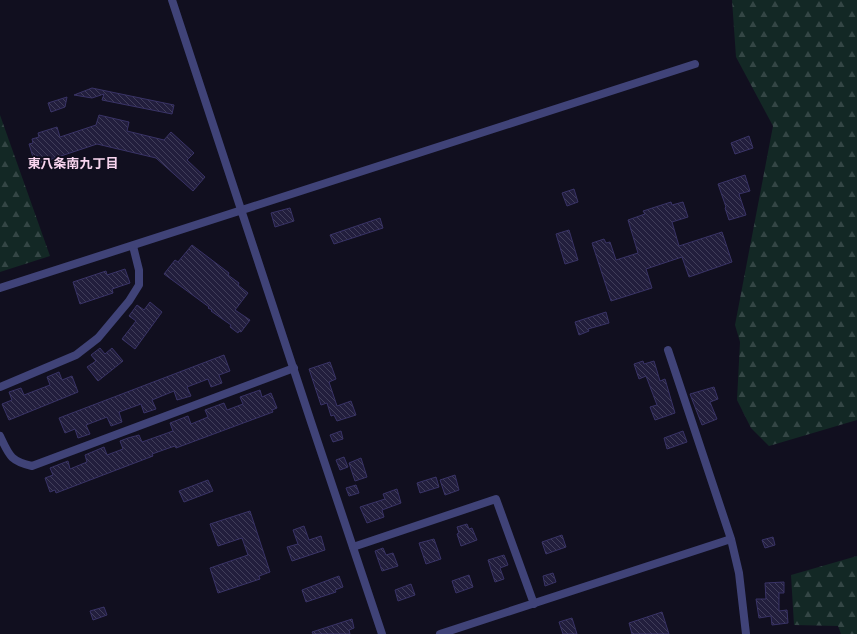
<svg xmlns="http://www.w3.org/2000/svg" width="857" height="634" font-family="Figtree,'Noto Sans JP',sans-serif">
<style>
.forest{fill:url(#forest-firs)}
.building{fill:url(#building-back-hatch);stroke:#393366}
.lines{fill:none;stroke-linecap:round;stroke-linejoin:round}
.minor{stroke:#404378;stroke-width:8}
.tertiary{stroke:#404378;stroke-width:8}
.labels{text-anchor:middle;stroke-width:3.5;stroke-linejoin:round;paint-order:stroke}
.neighbourhood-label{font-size:13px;font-weight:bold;fill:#f9d5ef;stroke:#110f1f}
</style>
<defs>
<pattern id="forest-firs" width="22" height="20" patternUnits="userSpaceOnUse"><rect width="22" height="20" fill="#132825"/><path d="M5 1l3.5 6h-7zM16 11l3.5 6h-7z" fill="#344645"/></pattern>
<pattern id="building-back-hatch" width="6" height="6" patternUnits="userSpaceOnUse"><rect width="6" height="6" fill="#221e3d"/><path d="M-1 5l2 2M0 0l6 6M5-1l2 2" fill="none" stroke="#413e5a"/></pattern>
</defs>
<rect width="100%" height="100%" fill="#110f1f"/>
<path class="forest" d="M732,0h125v420l-88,26 -18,-18 -14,-28 3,-58 -5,-17 38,-199 -37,-69z
M0,115l50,141 -50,16z
M857,556v78h-16l-3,-8 -44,-1 -3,-50z"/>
<path class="building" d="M92,88l82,17 -2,9 -70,-14 2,-6 -12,4 -18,-3z
M67,97l-2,10 -14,5 -3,-9z
M99,115l30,7 -2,9 37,9 7,-8 23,21 -7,7 18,17 -12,14 -37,-33 -59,-14 -57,19 -3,-8 -4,2 -4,-13 4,-1 -1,-4 7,-2 -1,-4 19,-6 3,10 36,-12z
M749,136l4,12 -18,6 -4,-11z
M745,175l5,16 -11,3 7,21 -17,5 -4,-12 1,-1 -8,-23z
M574,189l4,13 -11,4 -5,-13z
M671,202l1,3 11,-3 5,15 -16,5 7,24 43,-14 10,30 -43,15 -7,-20 -36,12 6,19 -41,13 -19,-58 12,-4 2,4 4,-1 6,18 22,-7 -10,-33 17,-6 -2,-3z
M290,208l4,13 -19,6 -4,-14z
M380,218l3,10 -49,16 -4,-9z
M569,230l9,30 -13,4 -9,-30z
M192,245l37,28 -1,2 11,8 -1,2 10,8 -13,17 15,10 -9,12 -2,-1 -1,2 -8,-6 1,-2 -20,-14 1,-1 -4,-2 1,-1 -45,-33 11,-14 3,2z
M125,269l5,14 -18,6 1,4 -33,11 -7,-22 33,-11 1,4z
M150,302l12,10 -27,37 -13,-10 14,-18 -7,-5 8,-11 7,5z
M606,312l3,11 -21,6 1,2 -10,4 -4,-13z
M100,348l5,6 7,-6 11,13 -25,20 -11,-14 9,-6 -5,-6z
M224,355l6,16 -11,4 3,8 -11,4 -3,-8 -21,8 4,9 -14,4 -3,-9 -22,9 4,9 -12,4 -3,-9 -22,8 3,10 -11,4 -4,-9 -21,8 4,9 -12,4 -3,-9 -10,4 -6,-15z
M643,361l1,3 10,-3 6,20 5,-2 10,34 -20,7 -5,-13 7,-2 -11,-29 -7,3 -5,-15z
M330,362l6,17 -7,3 8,24 14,-5 5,14 -19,6 -3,-6 -3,1 -4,-13 -6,2 -12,-36z
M59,372l3,8 10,-4 6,16 -69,28 -7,-16 10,-4 -3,-8 12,-4 3,7 26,-10 -3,-8z
M714,387l4,12 -8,3 7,17 -15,6 -12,-31z
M260,390l2,7 9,-4 6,15 -5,2 1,2 -97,36 -1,-2 -6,2 -17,6 1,2 -97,37 -1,-3 -5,2 -5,-14 8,-3 -3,-7 18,-7 2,8 17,-7 -2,-7 19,-8 3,8 16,-6 -3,-8 8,-3 11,-3 3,7 31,-11 -3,-8 18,-7 3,8 17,-7 -3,-7 19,-7 3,7 16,-6 -3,-7z
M341,431l2,8 -10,3 -3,-7z
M683,431l4,11 -20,7 -3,-11z
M344,457l4,10 -8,3 -4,-10z
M361,458l6,19 -12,4 -6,-18z
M455,475l4,15 -14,5 -5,-15z
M436,477l3,10 -19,6 -3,-10z
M208,480l5,11 -29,11 -5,-11z
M356,485l3,8 -10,3 -3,-8z
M397,489l4,14 -19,7 2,7 -17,6 -7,-16 25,-8 -2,-5z
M250,511l20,61 -11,4 1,3 -42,14 -8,-25 38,-13 -6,-17 -24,8 -8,-22z
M467,524l2,5 3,-1 5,12 -16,6 -4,-12 2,-1 -2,-6z
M304,526l5,14 12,-4 4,14 -33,11 -5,-14 11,-3 -5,-14z
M562,535l4,12 -20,7 -4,-12z
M773,537l2,8 -10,3 -3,-8z
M434,539l7,20 -15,5 -7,-21z
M383,548l3,7 7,-2 5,13 -16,5 -7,-20z
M504,555l4,10 -8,3 4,11 -9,3 -7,-22z
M553,573l3,9 -11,4 -2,-10z
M469,575l4,12 -17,6 -4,-12z
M339,576l4,11 -8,3 1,2 -30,10 -4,-12z
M784,582v11h-5v18l8,-1 1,13 -16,2 -1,-9 -12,2 -3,-19h10l-1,-16z
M411,584l4,11 -17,6 -3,-11z
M104,607l3,8 -14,5 -3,-9z
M662,612l7,22h-37l-3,-11z
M572,618l5,16h-14l-4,-12z
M352,619l2,9 -5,2 1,4h-37l-1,-2z"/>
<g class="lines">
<path class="minor" d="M668,350l63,189 8,34 7,61
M0,387l76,-32 22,-17 31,-37 10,-16v-15l-6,-24
M0,436c9,19 10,25 32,30l262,-98
M353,547l143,-48 38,105
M440,634l291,-95"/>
<path class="tertiary" d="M172,0c69,212 139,423 210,634
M0,288l695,-224"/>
</g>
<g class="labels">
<g class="neighbourhood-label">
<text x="73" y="168">東八条南九丁目</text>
</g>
</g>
</svg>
